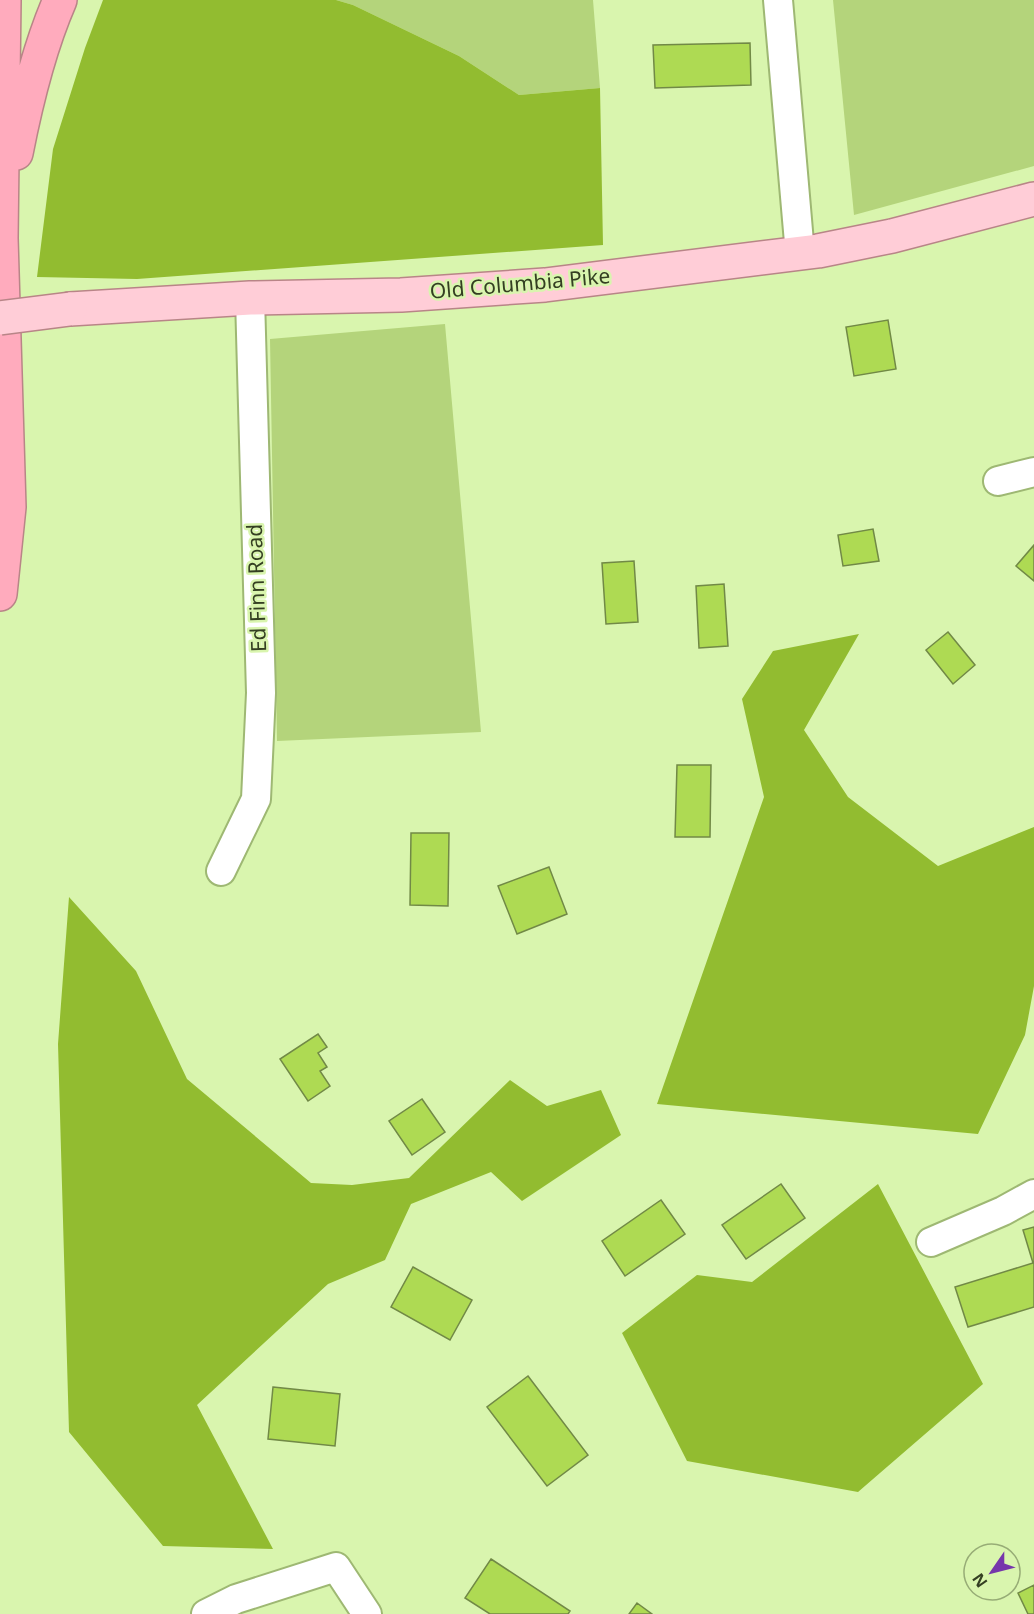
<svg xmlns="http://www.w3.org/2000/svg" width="1034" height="1614" font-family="'Noto Sans',sans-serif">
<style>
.green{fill:#b4d47b}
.forest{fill:#92bc30}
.building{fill:#aeda53;stroke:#718946;stroke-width:1.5}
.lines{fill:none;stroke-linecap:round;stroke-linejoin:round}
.minor-casing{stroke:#9eb873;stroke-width:32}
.major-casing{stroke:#b88587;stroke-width:36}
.highway-casing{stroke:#b88587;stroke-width:36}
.minor{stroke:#fff;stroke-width:28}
.major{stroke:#ffcdd7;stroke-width:33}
.highway{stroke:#ffabbd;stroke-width:33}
.major-bridge-casing{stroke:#b88587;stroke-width:36;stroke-linecap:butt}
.major-bridge{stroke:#ffcdd7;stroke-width:33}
.labels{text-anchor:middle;stroke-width:5;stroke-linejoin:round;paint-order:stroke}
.street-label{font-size:21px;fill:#343f22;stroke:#d9f5ae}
</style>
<rect width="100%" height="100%" fill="#d9f5ae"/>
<path class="green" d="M336,0h257l7,88 -81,7 -60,-39 -106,-51z
M833,0h201v166l-180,49z
M445,324l36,408 -204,9 -7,-402z"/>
<path class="forest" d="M103,0h233l17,5 106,51 60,39 81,-7 3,157 -466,34 -100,-2 16,-128 32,-101z
M859,634l-55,96 44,67 90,69 96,-39v159l-9,49 -47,99 -321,-30 107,-307 -22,-98 31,-48z
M69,897l67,74 51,108 124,104 41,2 57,-7 101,-98 37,26 54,-16 20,45 -99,66 -31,-29 -80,32 -26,56 -57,24 -131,121 76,144 -110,-3 -94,-114 -11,-388z
M878,1184l105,200 -125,108 -171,-31 -65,-128 75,-58 55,7z"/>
<path class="building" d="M750,43l1,42 -96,3 -2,-43z
M888,320l8,49 -42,7 -8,-49z
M873,529l6,32 -36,5 -5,-31z
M1034,545v36l-18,-15z
M634,561l4,61 -32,2 -4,-61z
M724,584l4,62 -29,2 -3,-62z
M948,632l27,33 -22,19 -27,-34z
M677,765h34l-1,72h-35z
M411,833h38l-1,73 -38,-1z
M549,867l18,47 -50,20 -19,-48z
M318,1034l9,13 -9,6 9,14 -7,4 10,15 -22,15 -28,-42z
M422,1099l23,33 -33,23 -23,-34z
M781,1184l24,34 -59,41 -24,-34z
M661,1200l24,34 -60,42 -23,-35z
M1034,1227v80l-66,20 -13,-40 78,-24 -10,-33z
M413,1267l59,33 -22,40 -59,-33z
M528,1376l60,79 -41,31 -60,-79z
M273,1387l67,7 -5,52 -67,-7z
M491,1559l79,52 -2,3h-78l-25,-16z
M1034,1585v29h-6l-10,-21z
M637,1603l15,11h-23z"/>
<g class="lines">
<g class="minor-casing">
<path id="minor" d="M778,0l22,254
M998,481l36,-9
M221,871l35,-72 5,-106 -11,-395
M931,1242l72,-31 31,-17
M206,1614l30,-15 100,-32 31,47"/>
</g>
<g class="major-casing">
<path id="major" d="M70,309l180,-11 151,-3 144,-10 273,-34 74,-15 142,-37"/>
</g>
<g class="highway-casing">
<path id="highway" d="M16,153c10,-51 23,-105 44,-153
M0,594l9,-87 -8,-269 3,-238"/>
</g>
<use href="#minor" class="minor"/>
<use href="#major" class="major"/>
<use href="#highway" class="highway"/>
<g class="major-bridge-casing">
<path id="major-bridge" d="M0,318l70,-9"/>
</g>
<use href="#major-bridge" class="major-bridge"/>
</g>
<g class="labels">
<g class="street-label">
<text transform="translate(520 284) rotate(-5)" y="7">Old Columbia Pike</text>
<text transform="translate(257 588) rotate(-92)" y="7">Ed Finn Road</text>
</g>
</g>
<g transform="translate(992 1572) rotate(235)"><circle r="28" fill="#d9f5ae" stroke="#97ac76" stroke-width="1.5"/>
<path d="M0-4.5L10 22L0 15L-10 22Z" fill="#7636ab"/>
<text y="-9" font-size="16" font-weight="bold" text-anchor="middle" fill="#343f22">N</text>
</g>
</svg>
